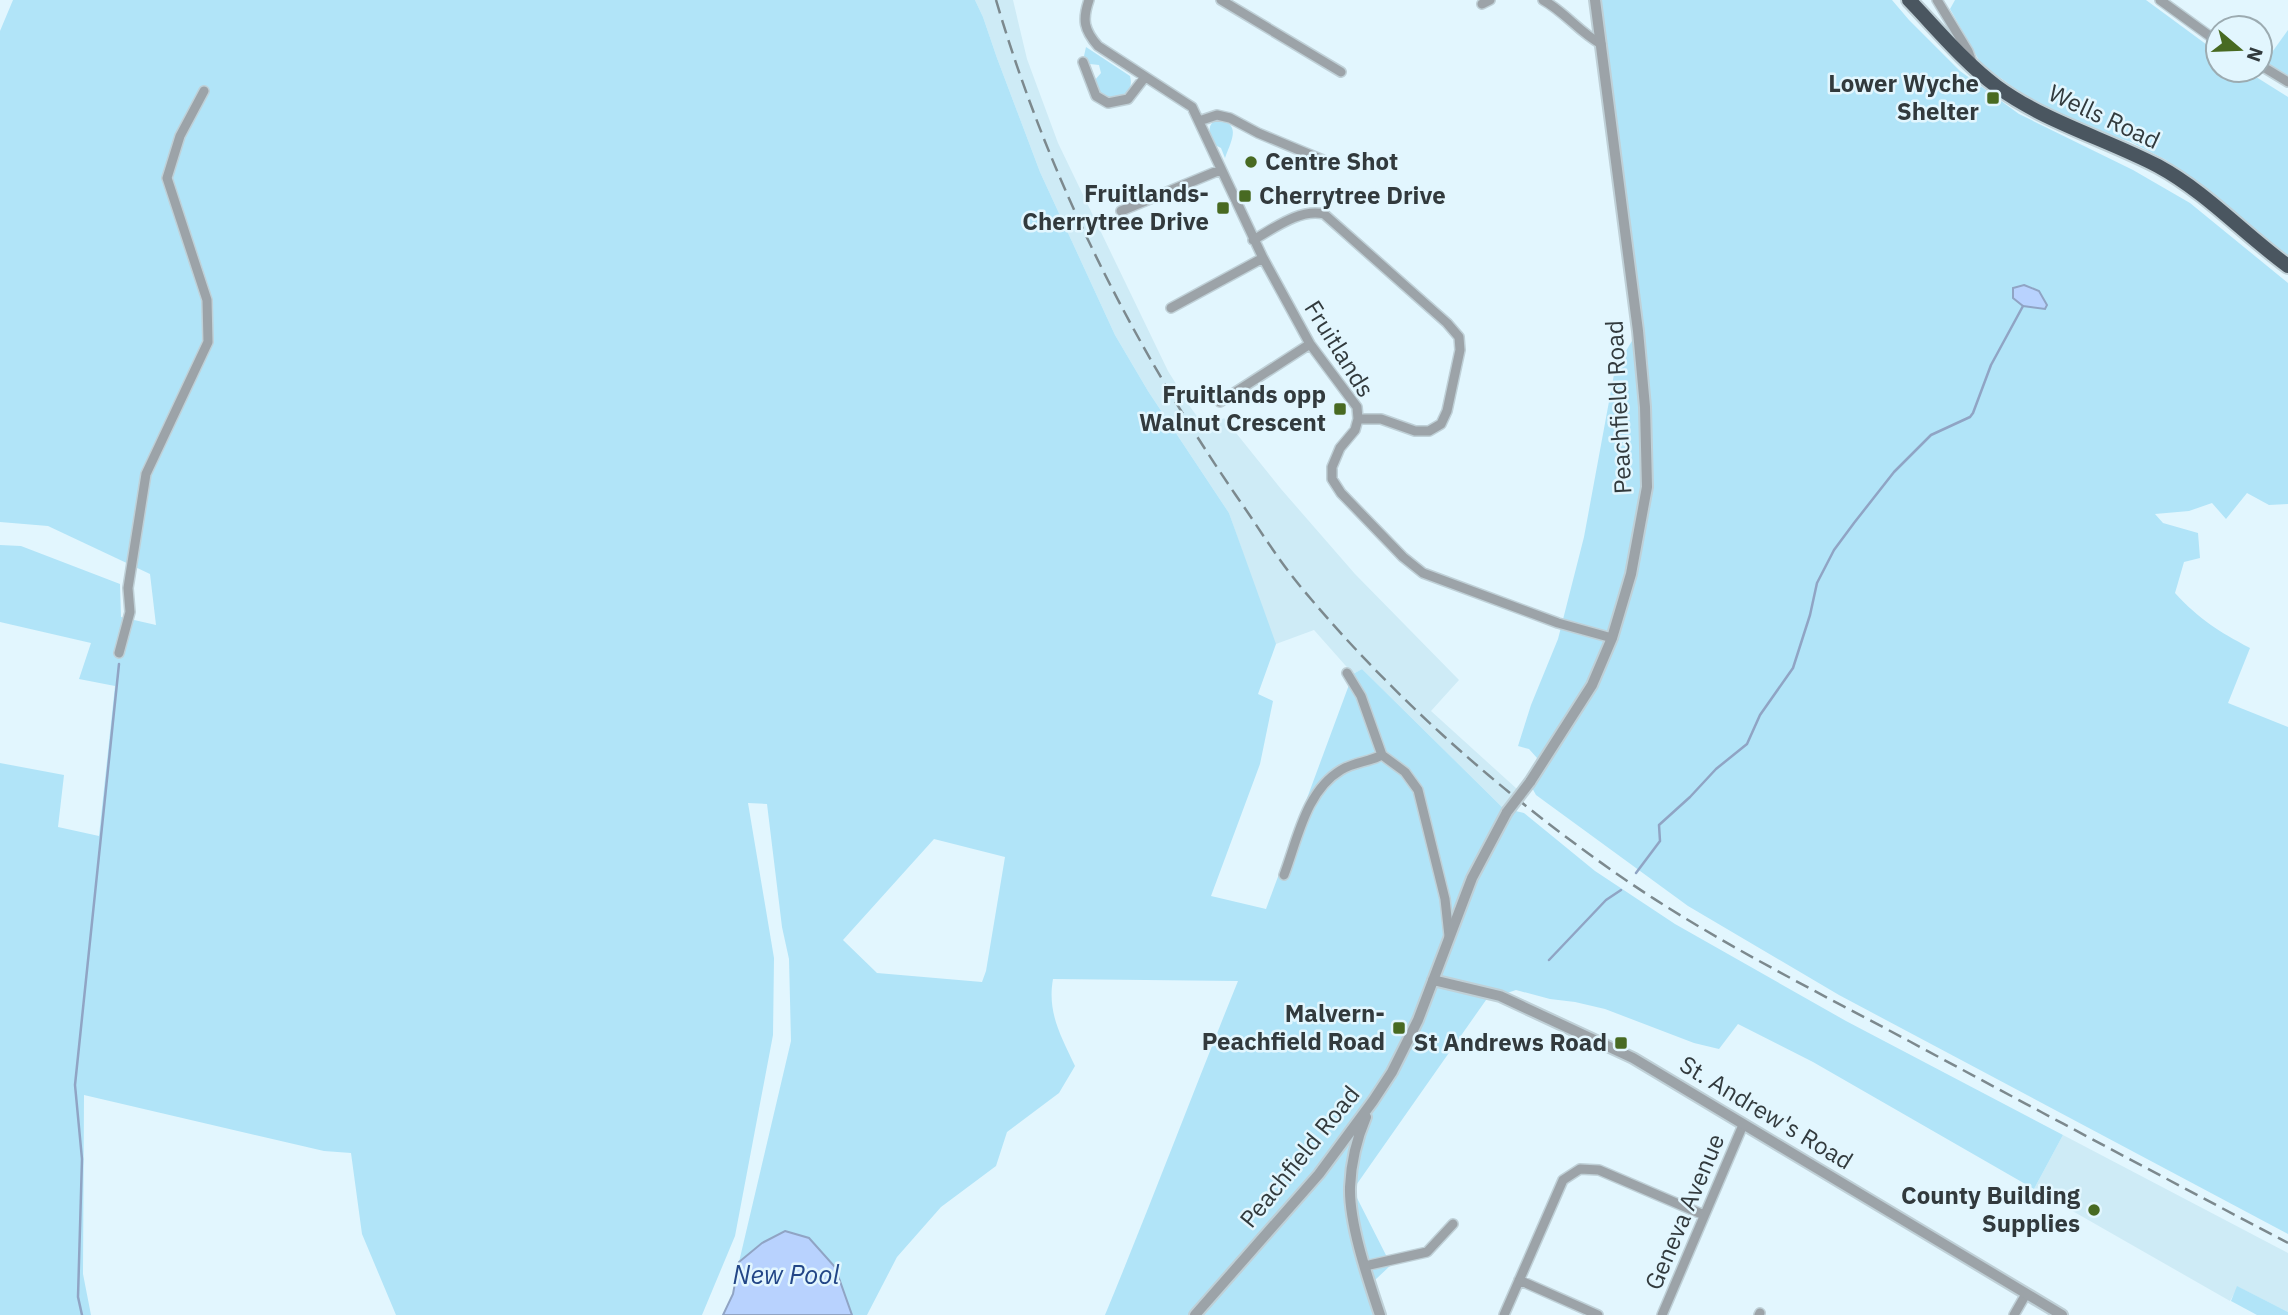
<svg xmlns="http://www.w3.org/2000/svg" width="2288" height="1315" font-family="'IBM Plex Sans',sans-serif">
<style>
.built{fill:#ceebf6}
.green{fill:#b1e4f8;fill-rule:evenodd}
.water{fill:#b8d2fe;stroke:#90a4c4;stroke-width:2}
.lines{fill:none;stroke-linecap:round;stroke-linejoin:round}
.stream{stroke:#90a4c4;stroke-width:2.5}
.minor-casing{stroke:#bfd0d7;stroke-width:12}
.tertiary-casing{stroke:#bfd0d7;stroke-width:14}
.trunk-casing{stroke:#bfd0d7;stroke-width:18}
.minor{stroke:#9ca3a8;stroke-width:9}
.tertiary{stroke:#9ca3a8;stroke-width:10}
.trunk{stroke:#4a5660;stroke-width:14}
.rail{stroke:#7c898e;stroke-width:2.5;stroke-dasharray:14 7;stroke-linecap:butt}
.tertiary-bridge-casing{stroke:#bfd0d7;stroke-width:14;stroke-linecap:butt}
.tertiary-bridge{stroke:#9ca3a8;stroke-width:10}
.poi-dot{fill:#486a22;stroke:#e2f6fe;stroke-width:2.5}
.labels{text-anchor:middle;stroke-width:5;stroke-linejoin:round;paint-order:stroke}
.poi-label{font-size:24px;font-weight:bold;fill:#323a3d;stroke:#e2f6fe;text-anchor:end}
.street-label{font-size:24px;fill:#323a3d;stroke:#e2f6fe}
.water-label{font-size:26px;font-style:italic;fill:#224687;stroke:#e2f6fe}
</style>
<rect width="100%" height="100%" fill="#e2f6fe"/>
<path class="built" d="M975,0h38l14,59 31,84 110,228 23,37 16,22 17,-12 57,71 74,85 104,106 -28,31 86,78 -14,19 -141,-139 -9,5 -39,-44 -38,14 -2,-1 -45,-130 -81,-122 -33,-56 -75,-163 -43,-114 -14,-41z
M2063,1135l225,118v59l-50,-25 -8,14 -196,-112z"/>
<path class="green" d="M13,0h962l8,17 14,41 43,114 75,163 33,56 81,122 47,131 -18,50 15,7 -13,63 -49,132 55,13 87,-235 9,-5 141,139 21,5 71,58 80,53 171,97 217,114 -29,54 -221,-127 -75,-38 -19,25 -25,-6 -89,-34 -30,-7 -25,-3 -34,-9 -30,10 -141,201 13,61 16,53h-269c46,-111 88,-223 133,-334l-185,-2c-6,34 8,57 22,87l-16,27 -52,39 -11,34 -55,41 -44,50 -30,58h-15l-17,-48 -73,-24 -23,19 52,-221 -2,-82 -7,-32 -15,-123 -19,-1 26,155 -1,77 -38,201 -33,79h-306l-34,-81 -11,-81 -27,-2 -240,-56 -1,179 8,41h-91v-552l64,12 -6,52 41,9 16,-150 -36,-7 12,-36 -91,-21v-77l21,1 99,38 1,33 35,8 -6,-51 -102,-48 -48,-4v-491zM934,839l71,18 -19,114 -4,11 -105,-9 -34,-33z
M1595,0h297l17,20 51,51 59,43 114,56 57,33 98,80v221l-19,1 -22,-12 -21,26 -14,-16 -23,8 -34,3 8,9 35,10 2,25 -16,4 -9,31c25,27 43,38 75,55l-22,55 60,24v507l-449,-239 -151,-89 -152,-111 -10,-18 7,-8 4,-11 -8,-9 -11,-3 13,-41 27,-66 26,-102 31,-168 23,-38z
M1955,0h191l72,53v17h27l43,27v162l-74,-65 -48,-34 -35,-18 -59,-19 -34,-18 -57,-41 -31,-55z
M2288,30v46l-23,-14z
M1086,47l44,29c5,18 -12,24 -28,22l-7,-10 -1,-7 7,-8 -2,-8 -9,-1 -6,-8z
M1216,119c26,4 16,20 9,39l-4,-10 -8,-4c-3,-11 -7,-17 3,-25z
M1356,1196l35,69 -16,15c-7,-21 -22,-62 -19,-84z
M2237,1286l51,26v3h-31l-26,-14z"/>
<path class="water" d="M2024,285l15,6 8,14 -2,4 -22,-3 -10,-8v-10z
M785,1231l24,7 26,29 17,48h-129l10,-21 6,-32 23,-19z"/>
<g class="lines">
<path class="stream" d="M1636,873l24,-32 -1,-16 31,-28 26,-28 31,-25 13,-29 33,-47 17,-53 7,-32 17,-33 20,-27 40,-51 37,-37 39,-18 3,-4 18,-48 32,-59
M1549,960l57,-60 15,-10
M82,1315l-4,-18 4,-138 -7,-74 44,-421"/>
<g class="minor-casing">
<path id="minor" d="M1089,0c-7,20 -5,30 9,46l94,61 71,151 47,86 47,63 1,12 -3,11 -15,18 -8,19v12l9,14 62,64 20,16 135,50 54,15
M1221,0l120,72
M1543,0c22,12 36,32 58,44
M1937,0l31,51 4,11
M2160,0l58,42
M1482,4l8,-4
M1083,62l13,34 12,7 20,-4 17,-22
M2260,65l28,17
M1199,121l18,-6 13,3 28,15 65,27
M1121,211l99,-41
M1253,240c20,-11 47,-32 71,-26l123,109 12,14 1,13 -13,61 -6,13 -12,7h-14l-34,-12h-23
M1171,308l92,-50
M1220,402l90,-58
M119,653l11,-41 -2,-24 18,-114 62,-132 -1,-42 -40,-122 13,-42 24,-45
M1347,673l14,23 21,59 23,17 13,18 27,109 4,37
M1284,875c14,-37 22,-84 57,-105 13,-8 28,-8 41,-15
M1365,1266l62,-14 26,-28
M1519,1280l79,35
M1504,1315l59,-135 17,-11 19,1 105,45
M1662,1315l81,-190
M1759,1315l1,-2
M2014,1315l12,-21"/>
</g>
<g class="tertiary-casing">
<path id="tertiary" d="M1530,782l62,-97 20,-47 19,-64 16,-87 -2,-80 -7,-76 -43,-331
M1433,980l67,16 133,62 429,257
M1366,1117c-9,21 -15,47 -16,70 -1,37 18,92 30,128
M1195,1315l124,-141 54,-73 19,-29 26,-52 54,-142 35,-66"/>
</g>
<g class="trunk-casing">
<path id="trunk" d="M1909,0c27,28 56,63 87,86 49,36 108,52 162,80 48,26 86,68 130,100"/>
</g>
<use href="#minor" class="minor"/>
<use href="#tertiary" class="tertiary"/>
<use href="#trunk" class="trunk"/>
<path class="rail" d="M996,0c52,177 135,342 239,494 22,31 41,63 65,92 91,110 200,206 317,288 92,64 193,114 292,167 126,68 252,135 379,202"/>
<g class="tertiary-bridge-casing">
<path id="tertiary-bridge" d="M1507,812l23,-30"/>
</g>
<use href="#tertiary-bridge" class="tertiary-bridge"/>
</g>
<g class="poi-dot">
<rect x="1986" y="91" width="14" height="14" rx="3.5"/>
<circle cx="1251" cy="162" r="7"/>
<rect x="1238" y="189" width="14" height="14" rx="3.5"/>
<rect x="1216" y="201" width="14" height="14" rx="3.5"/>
<rect x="1333" y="402" width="14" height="14" rx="3.5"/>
<rect x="1392" y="1021" width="14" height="14" rx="3.5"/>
<rect x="1614" y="1036" width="14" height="14" rx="3.5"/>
<circle cx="2094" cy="1210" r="7"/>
</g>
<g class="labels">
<g class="poi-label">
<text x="1979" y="92">Lower Wyche<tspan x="1979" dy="28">Shelter</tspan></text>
<text x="1265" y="170" text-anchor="start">Centre Shot</text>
<text x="1209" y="202">Fruitlands-<tspan x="1209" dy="28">Cherrytree Drive</tspan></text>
<text x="1259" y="204" text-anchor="start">Cherrytree Drive</text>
<text x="1326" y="403">Fruitlands opp<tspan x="1326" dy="28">Walnut Crescent</tspan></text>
<text x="1385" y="1022">Malvern-<tspan x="1385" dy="28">Peachfield Road</tspan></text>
<text x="1607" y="1051">St Andrews Road</text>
<text x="2080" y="1204">County Building<tspan x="2080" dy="28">Supplies</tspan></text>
</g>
<g class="street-label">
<text transform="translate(2104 117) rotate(25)" y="8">Wells Road</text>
<text transform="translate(1339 349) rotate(58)" y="8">Fruitlands</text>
<text transform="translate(1619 407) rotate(-93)" y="8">Peachfield Road</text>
<text transform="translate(1766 1113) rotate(31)" y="8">St. Andrew's Road</text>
<text transform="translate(1300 1157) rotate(-51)" y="8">Peachfield Road</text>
<text transform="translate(1685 1212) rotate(-67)" y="8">Geneva Avenue</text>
</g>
<g class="water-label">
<text x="786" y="1284">New Pool</text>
</g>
</g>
<g transform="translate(2239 49) rotate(109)"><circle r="33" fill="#e2f6fe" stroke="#9cabb1" stroke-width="2"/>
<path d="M0-5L12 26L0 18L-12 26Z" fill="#486a22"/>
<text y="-10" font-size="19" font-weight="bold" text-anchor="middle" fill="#323a3d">N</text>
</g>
</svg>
